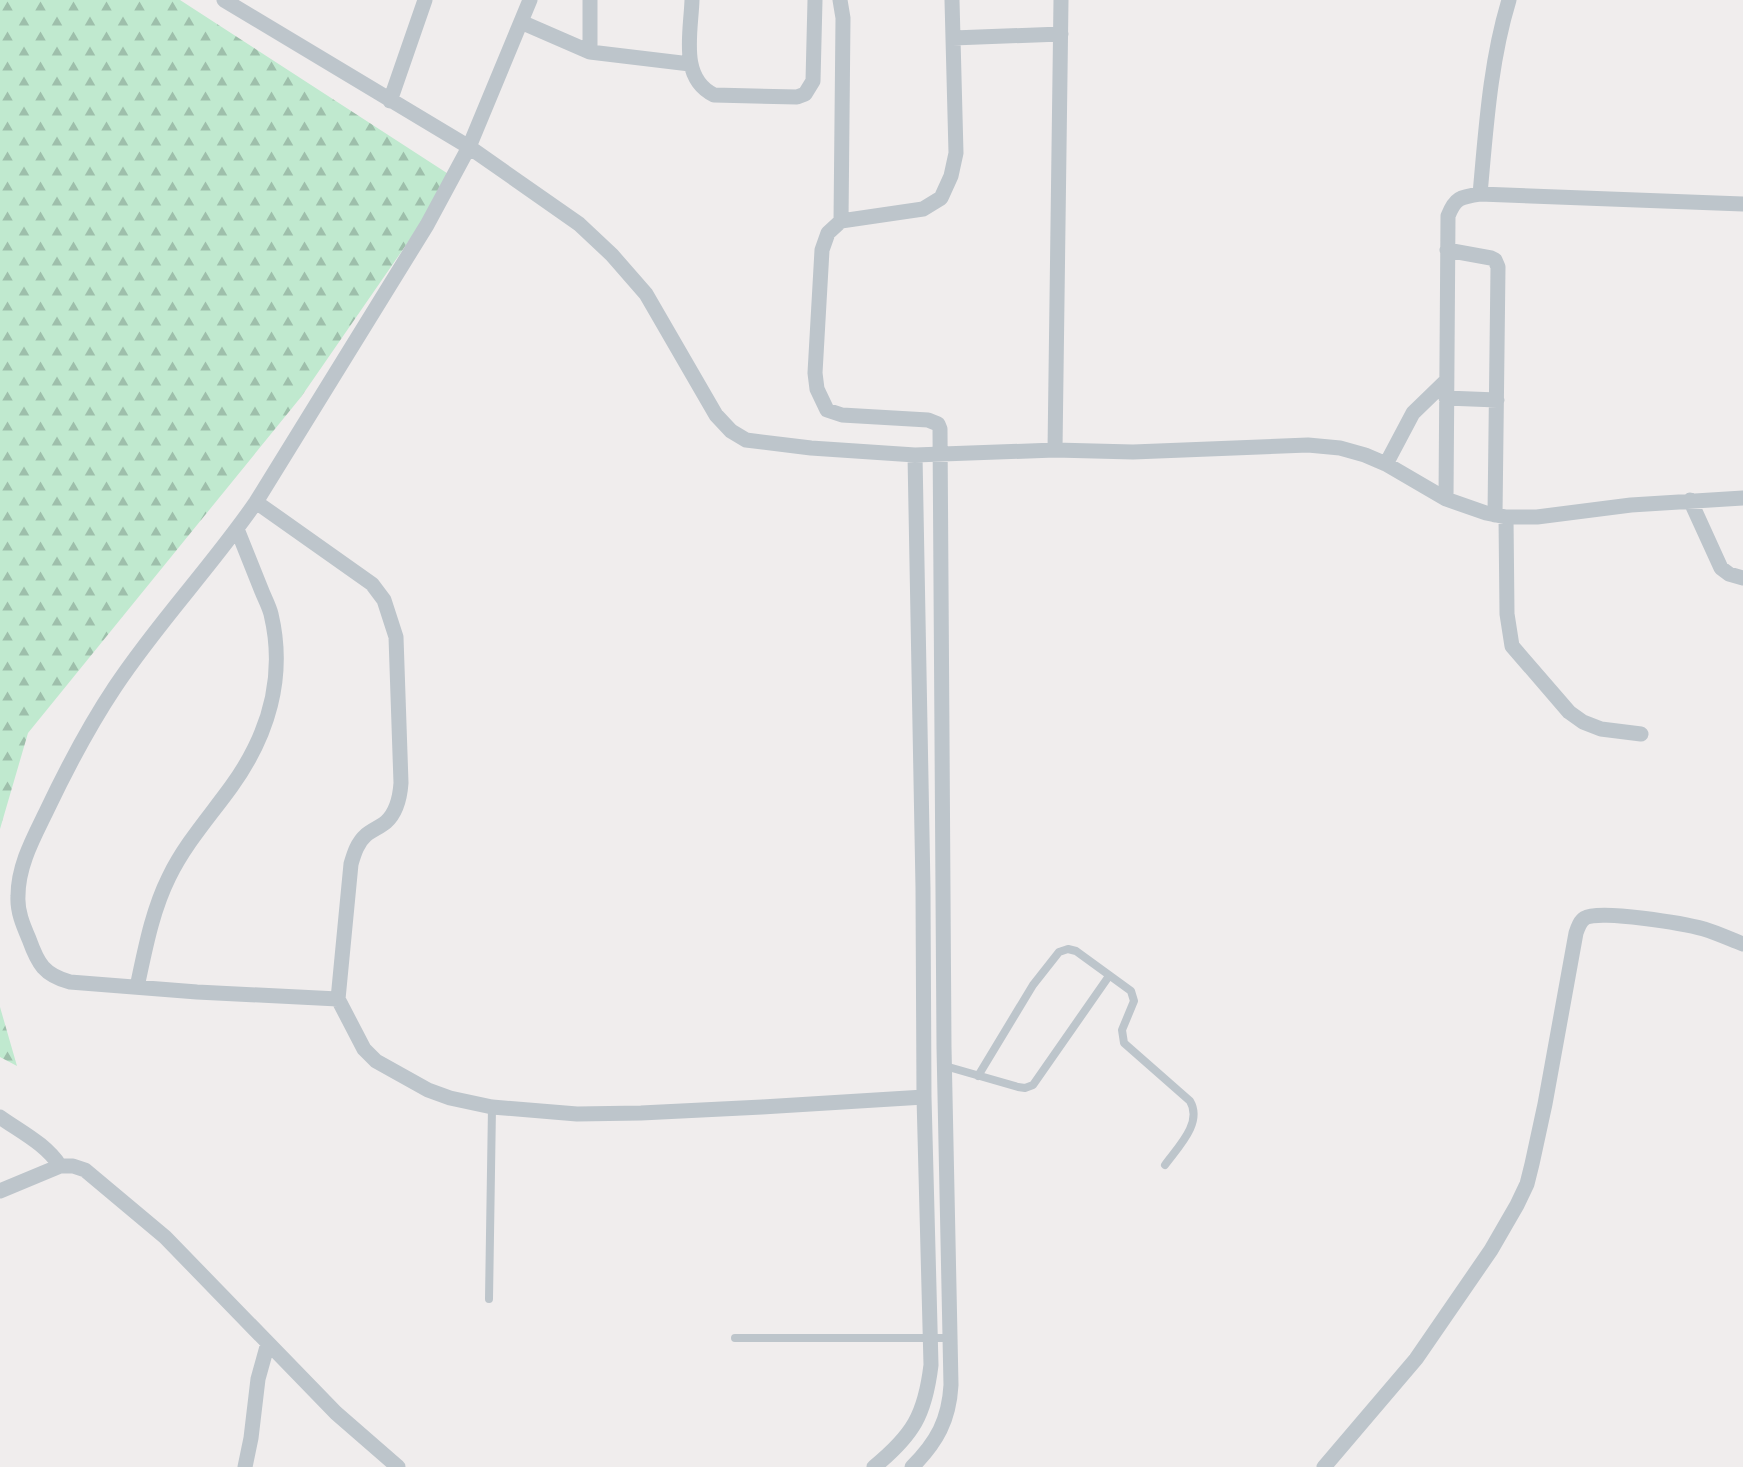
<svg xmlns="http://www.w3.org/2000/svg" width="1743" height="1467" font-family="Montserrat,sans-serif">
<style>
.forest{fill:url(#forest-firs)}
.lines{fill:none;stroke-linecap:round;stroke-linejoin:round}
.lane{stroke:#bdc5cb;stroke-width:8}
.street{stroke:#bdc5cb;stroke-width:15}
</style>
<defs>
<pattern id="forest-firs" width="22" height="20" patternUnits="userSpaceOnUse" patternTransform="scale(1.5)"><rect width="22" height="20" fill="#c0e9cf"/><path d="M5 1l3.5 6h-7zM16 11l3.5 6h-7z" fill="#9ebfab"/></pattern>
</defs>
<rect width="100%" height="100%" fill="#f0eded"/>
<path class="forest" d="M0,0h180l273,177 -152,220 -273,336 -28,96z
M0,1007l17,59 -17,-9z"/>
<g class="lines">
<path class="lane" d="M945,1066l73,21 7,1 8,-3 76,-109
M978,1076l55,-91 26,-33 9,-3 8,2 55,40 3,10 -12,29 2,13 66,58c13,22 -12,46 -25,64
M489,1299l3,-192
M735,1338h214"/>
<path class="street" d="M224,0l245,147 110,77 33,31 34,39 70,121 15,16 15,9 65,8 104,7 140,-5 78,2 175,-7 32,3 25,7 21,9 60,35 40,14 20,4h31l94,-12 112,-7
M692,0c-1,32 -13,78 22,95l83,2 8,-3 8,-13 2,-81
M840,0l3,18 -2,203
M521,22l69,30 100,12
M953,38l108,-4
M590,52v-52
M390,101l35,-101
M1480,194c6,-65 10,-132 29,-194
M1447,250l44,8 4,2 3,7 -3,248
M1446,398l51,2
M1055,450l6,-450
M1386,464l27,-51 33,-32
M1446,499l2,-283c7,-18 12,-19 32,-22l263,10
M1690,500l31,68 8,6 14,4
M256,502l116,82 12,16 12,37 5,146c-1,14 -4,29 -15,39 -6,5 -14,8 -20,13 -9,8 -12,19 -15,29l-13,135 26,50 12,12 52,29 22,8 42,9 85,7 64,-1 121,-6 162,-10
M1506,517l1,97 5,32 57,66 14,10 18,7 40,5
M137,987c8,-37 15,-76 32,-110 16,-33 41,-61 62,-90 37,-51 55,-110 40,-173 -2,-8 -7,-17 -10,-25 -8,-20 -16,-40 -24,-60
M338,999l-141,-7 -127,-10c-26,-7 -32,-18 -41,-43 -6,-14 -12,-28 -11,-43 0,-31 16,-59 29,-86 20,-42 42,-84 68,-123 43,-65 97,-121 141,-185l171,-277 42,-78 61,-147
M0,1117c21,15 46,27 60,49
M0,1191l60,-25h13l12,4 80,67 171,176 62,54
M245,1467l6,-29 7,-59 10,-36
M874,1467c39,-32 51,-52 57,-102l-7,-268 -1,-209 -8,-433
M912,1467c25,-25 37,-47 39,-82l-7,-338 -4,-618 -2,-5 -10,-4 -86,-5 -15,-5 -10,-21 -2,-16 7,-123 6,-17 13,-12 82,-12 18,-11 10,-22 5,-23 -4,-153
M1324,1467l92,-108 75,-109 26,-45 10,-21 5,-20 13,-60 31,-171c2,-6 4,-12 9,-15 14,-9 101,6 119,11 13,4 26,10 39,15"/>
</g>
</svg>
